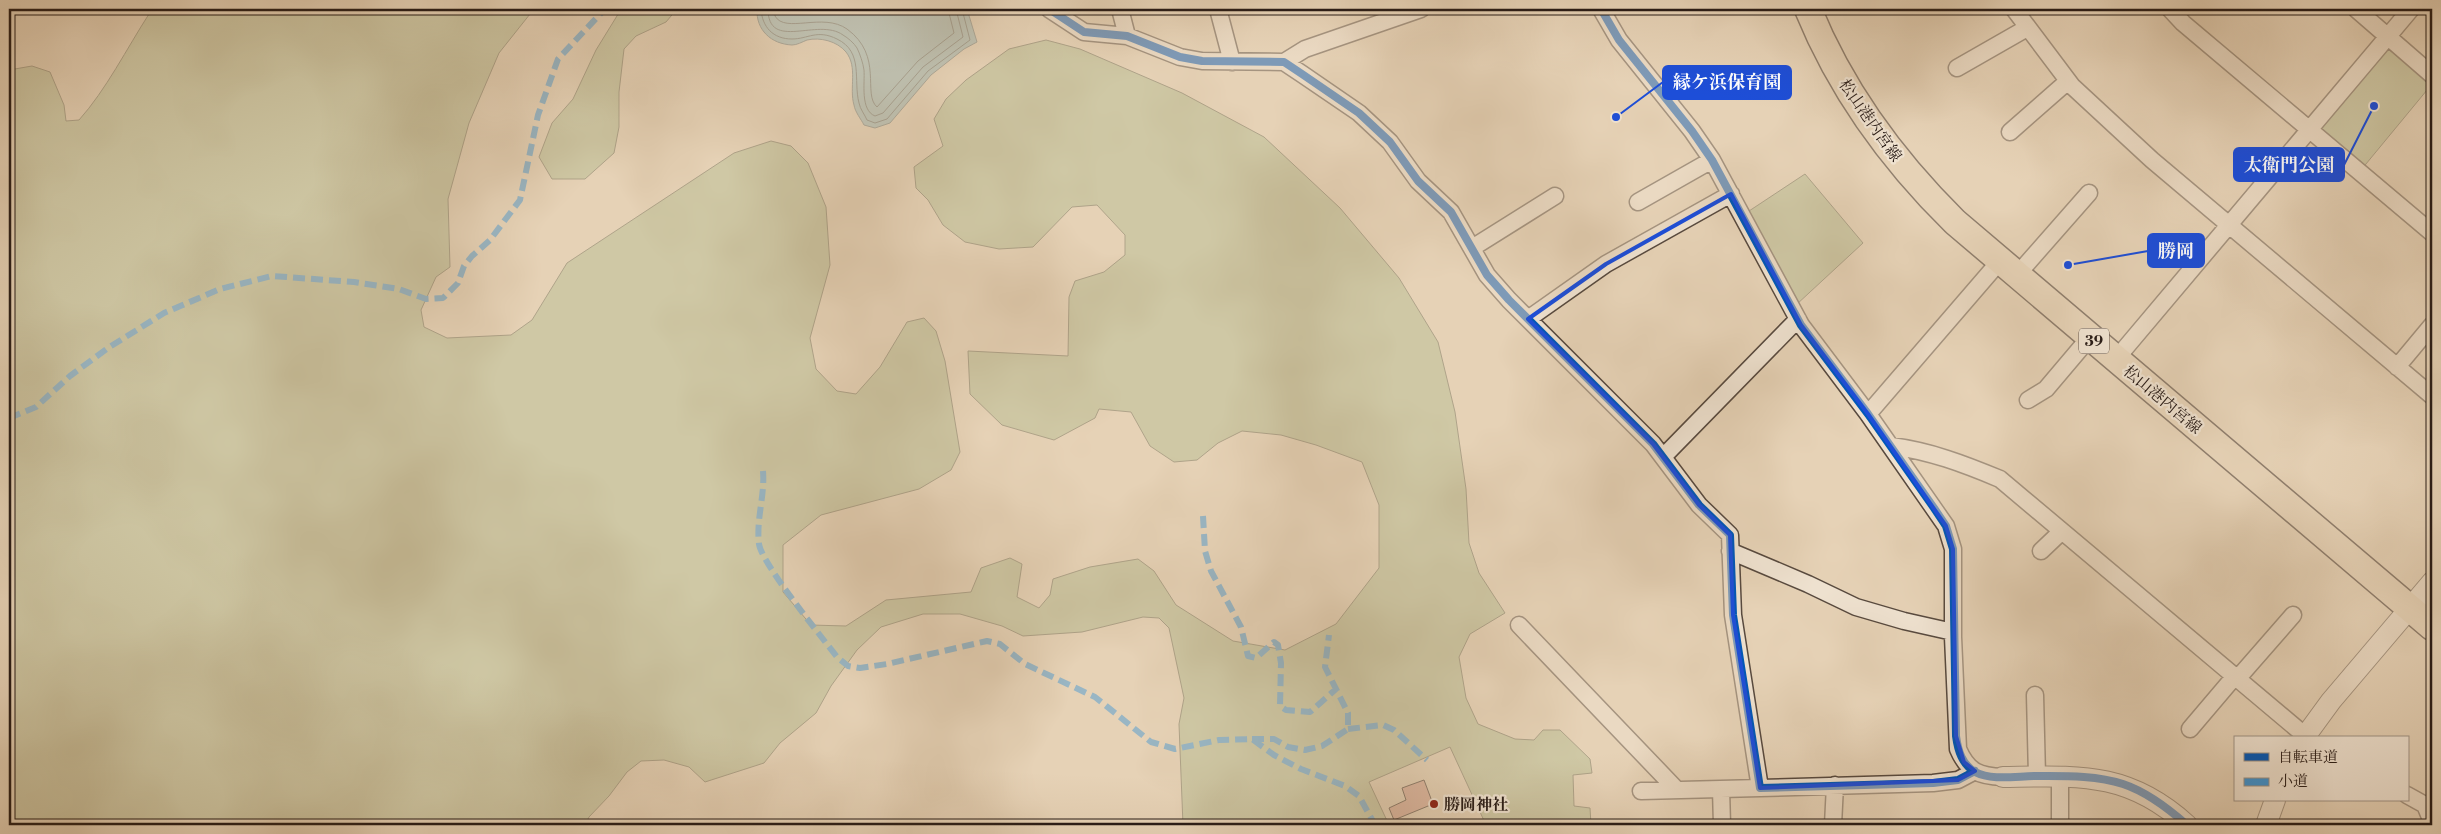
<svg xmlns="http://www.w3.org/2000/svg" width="2441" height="834" font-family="'Libre Bodoni','Noto Serif JP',serif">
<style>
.green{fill:#b3bd90;stroke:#6e6c54}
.water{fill:#97b6b5;stroke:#6b7876}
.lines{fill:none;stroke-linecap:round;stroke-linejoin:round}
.shore{stroke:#606966;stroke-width:1}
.building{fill:#d49b8a;stroke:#291c17}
.minor-casing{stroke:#584a3f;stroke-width:19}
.tertiary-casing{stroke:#584a3f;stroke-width:22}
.primary-casing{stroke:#291c17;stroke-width:29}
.minor{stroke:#efe2d0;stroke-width:16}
.tertiary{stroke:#efe2d0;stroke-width:20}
.primary{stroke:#e6d2b6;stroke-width:26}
.quiet{stroke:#3c94d4;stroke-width:6;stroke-dasharray:12 6;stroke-linecap:butt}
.cycleway-casing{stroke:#efe2d0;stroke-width:11}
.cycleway{stroke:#0057b8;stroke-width:8}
.marked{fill:none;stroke:#1d4ed8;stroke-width:4;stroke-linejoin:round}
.poi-dot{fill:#8f2418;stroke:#efe2d0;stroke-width:2}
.labels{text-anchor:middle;stroke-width:4.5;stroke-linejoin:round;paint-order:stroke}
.shield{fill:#efe2d0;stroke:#64574e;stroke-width:1}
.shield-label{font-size:15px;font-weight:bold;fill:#291c17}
.street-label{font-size:16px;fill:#291c17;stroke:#efe2d0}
.poi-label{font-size:16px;font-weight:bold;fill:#291c17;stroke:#efe2d0;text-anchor:start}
.leader{fill:none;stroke:#1d4ed8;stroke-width:2}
.callout-dot{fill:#1d4ed8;stroke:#efe2d0;stroke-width:2}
.callout{fill:#1d4ed8;stroke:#1d4ed8;stroke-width:2}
.callout-label{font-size:18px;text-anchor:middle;font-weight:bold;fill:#fff}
</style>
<rect width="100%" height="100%" fill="#e6d2b6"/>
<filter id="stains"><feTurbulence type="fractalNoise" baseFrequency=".004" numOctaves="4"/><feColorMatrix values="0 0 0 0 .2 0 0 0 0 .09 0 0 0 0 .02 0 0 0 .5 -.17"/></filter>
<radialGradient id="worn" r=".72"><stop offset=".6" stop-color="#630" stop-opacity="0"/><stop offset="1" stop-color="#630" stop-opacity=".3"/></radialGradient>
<path class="green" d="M155,9h379l-35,44 -30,70 -21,76 2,68 -14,10 -15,33 3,17 23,11 64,-3 21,-15 35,-57 167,-110 37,-12 20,5 17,17 18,44 4,58 -20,73 6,31 21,22 19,3 24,-27 27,-45 17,-4 12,13 9,30 15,91 -9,18 -32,19 -98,26 -38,30v47l28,33 35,1 40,-26 85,-8 10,-24 29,-10 12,6 -5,33 22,11 11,-13 3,-16 37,-12 48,-8 16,12 22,34 57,36 52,9 51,-26 43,-56v-63l-17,-43 -46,-17 -35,-10 -39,-4 -24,12 -21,17 -23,2 -24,-16 -19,-34 -32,-3 -4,9 -41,22 -52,-15 -32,-31 -2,-43 100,5 1,-59 6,-16 29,-9 21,-17v-20l-28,-30 -25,2 -39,40 -34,2 -34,-7 -22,-17 -15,-25 -12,-12 -2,-21 29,-21 -9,-27 12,-20 20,-19 43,-31 37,-9 34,9 102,44 82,44 76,71 59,70 39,64 17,70 11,77 3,54 10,30 26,40 -35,21 -11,23 7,41 12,26 37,15 19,1 9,-10h17l30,29 2,14 -19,2 1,31 16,2 1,17h-105l-36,-78 -81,35 20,43h-206l-4,-101 5,-26 -15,-70 -10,-10 -16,-1 -61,15 -59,4 -21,-10 -42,-12h-37l-42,13 -24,23 -26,36 -15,27 -36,30 -16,20 -59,19 -16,-15 -25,-7 -23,1 -14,11 -18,24 -20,21 -4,8h-576v-755l23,-4 18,6 14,33 2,16 13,-1c27,-30 48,-72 70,-106z
M625,9h52l-11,13 -30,14 -12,13 -5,43v35l-5,26 -29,26h-33l-13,-22 13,-34 21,-24 23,-49 24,-39z
M2387,48l45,36 -71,86 -47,-41z
M1805,174l58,69 -67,62 -50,-92z"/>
<path class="water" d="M757,9h210l10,33 -13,7 -33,26 -41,48 -15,5 -11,-3c-3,-6 -9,-13 -10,-20 -5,-17 4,-38 -8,-53 -9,-11 -26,-15 -39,-12 -5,2 -10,5 -15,5 -21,-1 -36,-15 -35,-36z"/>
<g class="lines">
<path class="shore" d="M761,9c1,18 12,30 31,30 16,0 25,-10 45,0 27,13 16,41 22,64 1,6 6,12 8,17l8,3 12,-4 41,-48 42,-31 -8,-31
M768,9c0,43 50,8 75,26 5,3 11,8 14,13 3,6 6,15 7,22 1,13 -4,40 11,46l8,-3 40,-46 40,-30 -7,-28
M775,9v7c10,18 48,-4 72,13 37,27 15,65 30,78l41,-46 36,-28 -6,-24"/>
</g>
<path class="building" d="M1424,780l9,24 -39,16 -5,-12 17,-8 -4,-12z"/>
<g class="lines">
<g class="minor-casing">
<path id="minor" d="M1049,9l35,23 43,4 53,21 22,4 82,1 18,12 57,39 31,29 28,39 33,31 36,63 22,25 144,144 46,61 31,30 3,80 27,173 173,-5 25,-3 17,-9
M1120,9l7,27
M1218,9l14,53
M1601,9l18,31 73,91 20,29 89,165 67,89 78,112 7,23v88l5,112c10,23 21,27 45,28
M2014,9l58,77 80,74 280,236
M2170,9l13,14 249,210
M2356,9l76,66
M1284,62l21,-13 116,-40
M1957,68l70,-40
M2010,132l58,-51
M1638,202l74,-42
M1472,248l83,-52
M2016,276l73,-83
M1528,319l78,-55 125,-70
M2116,359l295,-350
M2397,367l35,-42
M2028,400l18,-11 44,-52
M1868,414l131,-152
M1891,446c39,5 73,18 109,33l308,259
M1663,457l135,-138
M1730,551l78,33 48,23 48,14 49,11
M2041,551l21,-20
M1519,625l158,165
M2238,678l55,-63
M2035,695l2,81
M2190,729l45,-53
M2060,776v49
M1721,789l1,36
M1641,791l119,-3
M2407,795l18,10 7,17
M1833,825l2,-40"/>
</g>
<g class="tertiary-casing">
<path id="tertiary" d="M2304,738l27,-37 101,-119
M2003,777c75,-1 125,-6 184,48
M2266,825l9,-25"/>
</g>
<g class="primary-casing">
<path id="primary" d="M1808,9c33,81 85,152 147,213l477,405"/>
</g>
<use href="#minor" class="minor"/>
<use href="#tertiary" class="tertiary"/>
<use href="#primary" class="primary"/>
<path class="quiet" d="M9,418l27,-11 34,-31 38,-28 56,-35 56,-24 52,-13 82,6 45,7 27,10 17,-1 15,-15 6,-17 8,-10 18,-16 30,-40 18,-85 20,-56 47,-50
M763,471c2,25 -7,48 -4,73 3,20 62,92 78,113l11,9 12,2 27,-4 100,-23 13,3 25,20 70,33 56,45 24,7 44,-9 33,-1 22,16 27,14 44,17 14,10 16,29
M1203,516l2,35 6,20 30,56 7,29 8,2 18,-16 4,3 3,18 -1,43 6,4 24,2 26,-23
M1348,729l35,-4 11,5 33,30
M1252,739h22l14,8 17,3 17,-4 26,-17v-16l-23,-46 4,-32"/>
<g class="cycleway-casing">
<path id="cycleway" d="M1049,9l35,23 43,4 53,21 22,4 82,1 18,12 57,39 31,29 28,39 33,31 36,63 22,25 144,144 46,61 31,30 3,80 27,173 173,-5 25,-3 17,-9
M1601,9l18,31 73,91 20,29 89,165 67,89 66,94 12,18 7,23 3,187c2,15 6,28 19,36 17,9 42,4 61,4 28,0 60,-1 87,8 24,8 46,25 64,41"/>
</g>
<use href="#cycleway" class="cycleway"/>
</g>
<path d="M0 0H2441V834H0ZM1731,194l70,131 67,89 78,112 7,23 3,187 8,26 11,9 -17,9 -198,8 -27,-173 -3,-80 -31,-30 -46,-61 -125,-125 78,-55z" fill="#e6d2b6" fill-opacity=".55" fill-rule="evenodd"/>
<path class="marked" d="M1731,194l70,131 67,89 78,112 7,23 3,187 8,26 11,9 -17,9 -198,8 -27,-173 -3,-80 -31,-30 -46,-61 -125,-125 78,-55z"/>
<circle class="poi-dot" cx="1434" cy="804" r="5"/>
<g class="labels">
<rect class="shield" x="2079" y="328.5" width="30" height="25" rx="4"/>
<g class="shield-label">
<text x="2094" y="346">39</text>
</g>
<g class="street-label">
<text transform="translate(1871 120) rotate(55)" y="6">松山港内宮線</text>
<text transform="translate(2163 399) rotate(40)" y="6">松山港内宮線</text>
</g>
<g class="poi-label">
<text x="1444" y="810">勝岡神社</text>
</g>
</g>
<path class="leader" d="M1616 117L1663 82M2374 106L2344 165M2068 265L2148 251"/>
<g class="callout-dot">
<circle cx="1616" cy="117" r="5"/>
<circle cx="2374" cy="106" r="5"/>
<circle cx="2068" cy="265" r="5"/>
</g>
<g class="callout">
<rect x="1663" y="66" width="128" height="33" rx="5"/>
<rect x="2234" y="148" width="110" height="33" rx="5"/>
<rect x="2148" y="234" width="56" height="33" rx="5"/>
</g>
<g class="callout-label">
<text x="1727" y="88">縁ケ浜保育園</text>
<text x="2289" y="171">太衛門公園</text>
<text x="2176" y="257">勝岡</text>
</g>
<rect width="2441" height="834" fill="none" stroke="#e6d2b6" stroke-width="30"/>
<rect x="10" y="10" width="2421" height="814" fill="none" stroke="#291c17" stroke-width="2.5"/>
<rect x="15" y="15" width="2411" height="804" fill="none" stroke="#291c17"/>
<rect x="2234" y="736" width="175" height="65" fill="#efe2d0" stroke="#a09386"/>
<rect x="2244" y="753" width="25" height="8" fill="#0057b8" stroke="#a09386"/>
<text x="2278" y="762" font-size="15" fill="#291c17">自転車道</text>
<rect x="2244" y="778" width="25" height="8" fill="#3c94d4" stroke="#a09386"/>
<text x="2278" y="786" font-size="15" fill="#291c17">小道</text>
<rect width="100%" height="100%" filter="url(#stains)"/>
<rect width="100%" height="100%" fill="url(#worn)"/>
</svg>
